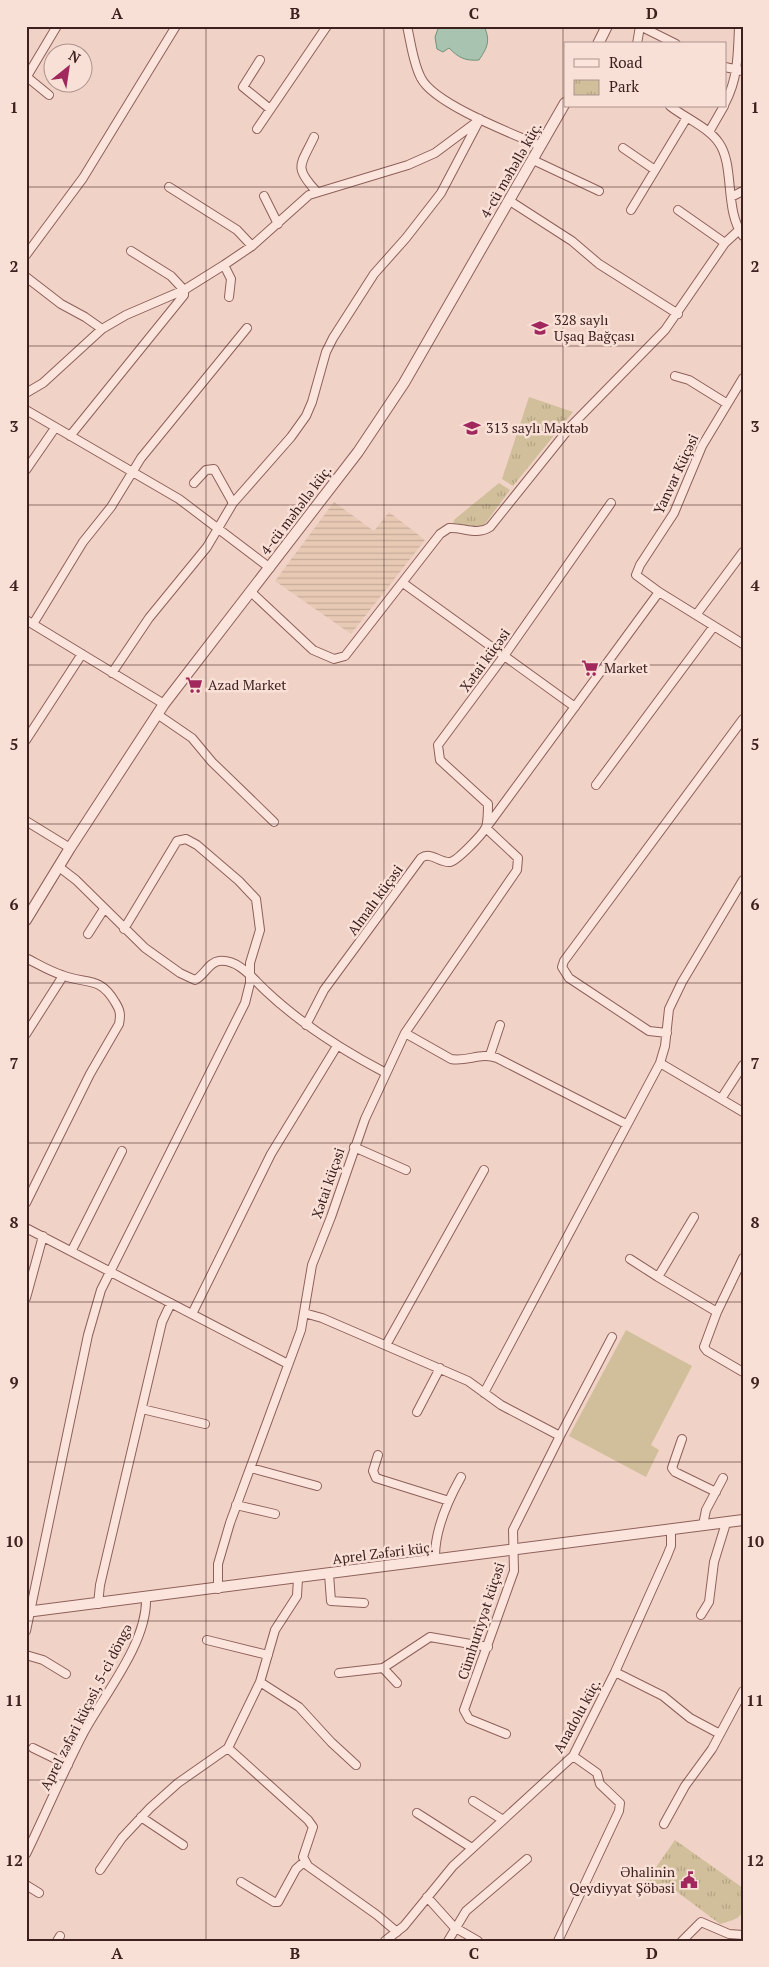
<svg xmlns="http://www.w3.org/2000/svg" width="769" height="1967" font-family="'PT Serif',serif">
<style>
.farmland{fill:url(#farmland-rules)}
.green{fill:#d0bf9a}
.park{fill:url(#park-tufts)}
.water{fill:#a8c4b0;stroke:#6e947a}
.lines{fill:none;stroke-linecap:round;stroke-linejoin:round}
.minor-casing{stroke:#8e605b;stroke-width:10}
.tertiary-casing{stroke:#8e605b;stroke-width:12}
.minor{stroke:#fbe4db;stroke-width:8}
.tertiary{stroke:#fbe4db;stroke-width:10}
.grid{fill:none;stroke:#3d211f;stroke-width:1;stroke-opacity:0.55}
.labels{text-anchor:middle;stroke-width:5;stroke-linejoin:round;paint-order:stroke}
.street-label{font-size:14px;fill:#3d211f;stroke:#f8e0d7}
.poi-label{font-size:14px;fill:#3d211f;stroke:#f8e0d7;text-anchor:start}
.neatline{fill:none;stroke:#3d211f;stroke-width:2}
.grid-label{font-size:16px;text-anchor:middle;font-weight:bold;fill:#3d211f}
</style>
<defs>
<pattern id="farmland-rules" width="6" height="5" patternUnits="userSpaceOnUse" patternTransform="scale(1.25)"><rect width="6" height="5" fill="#e7c9b4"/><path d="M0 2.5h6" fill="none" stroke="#c7ac9a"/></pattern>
<pattern id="park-tufts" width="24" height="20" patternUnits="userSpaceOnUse" patternTransform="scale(1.25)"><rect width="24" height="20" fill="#d0bf9a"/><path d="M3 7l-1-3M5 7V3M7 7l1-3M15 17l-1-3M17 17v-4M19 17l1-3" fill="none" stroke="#b4a484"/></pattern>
</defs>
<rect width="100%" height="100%" fill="#f1d2c7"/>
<path class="farmland" d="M334,502l40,29 15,-19 36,28 -74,94 -76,-53z"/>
<path class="green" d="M626,1330l66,36 -41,79 8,5 -13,27 -77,-41z"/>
<path class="park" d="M529,397l44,15 -60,74 -11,-7z
M499,483l11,7 -28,38 -29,-5 2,-4z
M675,1840l68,48c0,26 4,29 -23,36l-56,-42 -9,12 -12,-8z"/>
<path class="water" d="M439,26h45c7,15 3,22 -5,34 -14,1 -20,-2 -30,-12l-6,4 -6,-3 -2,-12z"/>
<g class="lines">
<g class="minor-casing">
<path id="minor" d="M407,26c4,17 6,37 14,52 13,26 92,56 120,68
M640,26l36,18
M637,44l3,-18
M260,60l-17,27 27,22
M725,67l18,4
M27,77l22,18
M26,78l31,-52
M725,103c13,-24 13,-49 14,-77
M670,106c15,12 38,21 49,37 16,23 5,67 24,93
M257,129l70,-103
M709,132l15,-26
M314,137c-13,28 -21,29 2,54
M623,148l32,22
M533,160l66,31
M169,187l68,43 15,16
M264,196l14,28
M731,197l12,-6
M510,201l62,40 27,23 79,50
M631,210l55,-91
M678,210l47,33
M26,255l57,-77 93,-152
M224,265l7,14 -2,18
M26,277l35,27 24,13 17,12
M675,376l14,4 37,23
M743,378l-41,68 -28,67 -34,52 -4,10 23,17 84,52
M26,393l17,-10 59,-54 24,-14 58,-25 40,-25 28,-19 57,-51 99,-30 27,-12 43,-32
M26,410l153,89 91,69
M70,436l114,-141v-5l-13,-14 -40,-25
M26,470l29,-42
M194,483l12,-13 8,-1 19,34
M403,583l172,124
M251,592l62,58 21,9 11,-3 95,-122 9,-6c14,-1 28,8 41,-1l81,-101 94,-96 60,-87 14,-13
M696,615l47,-63
M26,620l138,84
M33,624l50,-82 28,-35 30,-49 106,-130
M112,673l37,-55 58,-71 26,-44 58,-66 15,-21 6,-14 14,-50 7,-14 41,-64 32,-36 35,-45 39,-74
M157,714l35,24 20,24 62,60
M26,740l56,-86
M596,785l118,-159
M26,821l44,27
M59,867l17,13 69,68 35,25 15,7c9,-4 14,-18 24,-19 20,-2 34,18 47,30 36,34 76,59 120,82
M88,934l16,-25
M26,958c12,6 23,13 36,17 24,10 37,0 53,27 5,8 6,12 4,22l-29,50 -64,129
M306,1025l18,-35 97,-132c10,-7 18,5 29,4 7,-1 33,-28 36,-35 2,-6 2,-16 2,-23l-48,-44 -2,-15 66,-89 107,-153
M405,1033l46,26c16,3 30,-7 46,-1l129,66
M667,1033l-18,-2 -80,-53 -7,-11 2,-6 179,-242
M26,1034l37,-58
M490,1055l10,-30
M660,1063l83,49
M721,1099l22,-34
M354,1147l52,23
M694,1217l-36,60 59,35
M26,1228l262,136
M72,1250l50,-99
M743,1258l-26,54 -13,35 3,4 36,21
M630,1259l28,18
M26,1298l17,-62
M304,1313l18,5 146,63 33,24 59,31 -47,94 1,41 -50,139 5,9 37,15
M192,1314l79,-160 66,-108
M386,1345l98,-175
M484,1393l176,-330 5,-17 4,-37 13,-27 61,-102
M142,1409l63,15
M417,1412l23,-44
M560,1436l52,-99
M682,1439l-10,29 3,4 41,20
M378,1455l-5,16 3,7 73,23
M251,1468l66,18
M236,1505l39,9
M703,1525l3,-15 17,-32
M435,1560c-1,-29 12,-58 26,-83
M329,1574l2,27 33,2
M218,1589v-25l12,-41 71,-193 11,-65 19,-48 34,-98 40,-86 112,-163 1,-12 -32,-30 173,-236
M98,1604l2,-19 62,-263 9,-19
M701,1615l8,-13 5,-40 12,-39
M26,1631l62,-296 13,-45 144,-287 5,-20v-20l10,-33 -4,-31 -17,-18 -42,-36 -11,-6 -9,2 -53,88
M207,1640l61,15
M26,1655l17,5 23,14
M383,1668l14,15
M615,1672l48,24 27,22 30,16
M339,1673l44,-5 47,-31 58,10
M260,1682l39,25 32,35 25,23
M33,1748l35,17
M228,1748l80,72 5,7 -10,30 5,9 69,49 20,17
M473,1801l30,19
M417,1813l55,35
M141,1817l42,28
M664,1824l21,-38 27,-37 31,-58
M26,1854c20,-41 37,-82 58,-122 21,-39 64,-90 62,-135
M100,1870l22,-32 28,-30 28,-25 50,-35 32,-66 15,-52 22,-34 1,-18
M241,1882l33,20h4l18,-33 9,-8
M26,1885l13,8
M427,1897l27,30 24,14
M57,1941l3,-5
M385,1941l19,-15 49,-60 120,-110 42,-84 52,-116 4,-10v-16
M448,1941l18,-30 61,-52
M558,1941l61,-130 1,-8 -20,-19 -3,-11 -24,-17
M682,1941l19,-19 28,12 14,1"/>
</g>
<g class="tertiary-casing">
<path id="tertiary" d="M598,44l9,-18
M26,920l44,-72 94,-144 194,-252 46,-69 161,-280
M26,1612l717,-92"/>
</g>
<use href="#minor" class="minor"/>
<use href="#tertiary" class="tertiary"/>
</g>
<path class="grid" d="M206,26v1915M384,26v1915M563,26v1915M26,187h717M26,346h717M26,505h717M26,665h717M26,824h717M26,983h717M26,1143h717M26,1302h717M26,1462h717M26,1621h717M26,1780h717"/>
<defs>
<g id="school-bare" transform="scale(1.35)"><path d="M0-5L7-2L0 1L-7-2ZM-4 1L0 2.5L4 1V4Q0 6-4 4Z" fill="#a0285d" stroke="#f8e0d7" stroke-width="2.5" paint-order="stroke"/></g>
<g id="supermarket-bare" transform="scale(1.35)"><path d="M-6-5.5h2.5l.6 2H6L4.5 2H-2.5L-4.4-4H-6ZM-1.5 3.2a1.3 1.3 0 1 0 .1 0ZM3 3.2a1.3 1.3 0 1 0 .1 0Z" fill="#a0285d" stroke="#f8e0d7" stroke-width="2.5" paint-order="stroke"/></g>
<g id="civic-bare" transform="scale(1.35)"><path d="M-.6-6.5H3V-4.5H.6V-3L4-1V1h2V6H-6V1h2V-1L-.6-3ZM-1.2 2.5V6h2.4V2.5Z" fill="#a0285d" stroke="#f8e0d7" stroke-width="2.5" paint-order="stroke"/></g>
</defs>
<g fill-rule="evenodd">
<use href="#school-bare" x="540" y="328"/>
<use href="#school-bare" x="472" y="428"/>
<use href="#supermarket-bare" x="590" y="668"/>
<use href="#supermarket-bare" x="194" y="685"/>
<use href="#civic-bare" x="689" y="1880"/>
</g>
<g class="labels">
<g class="street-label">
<text transform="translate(511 170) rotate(-60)" y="5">4-cü məhəllə küç.</text>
<text transform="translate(676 474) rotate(-65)" y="5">Yanvar Küçəsi</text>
<text transform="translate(296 510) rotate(-53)" y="5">4-cü məhəllə küç.</text>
<text transform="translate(485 660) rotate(-54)" y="5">Xətai küçəsi</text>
<text transform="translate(375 900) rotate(-54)" y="5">Almalı küçəsi</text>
<text transform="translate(328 1183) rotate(-71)" y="5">Xətai küçəsi</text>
<text transform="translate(383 1553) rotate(-7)" y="5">Aprel Zəfəri küç.</text>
<text transform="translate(481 1621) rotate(-72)" y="5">Cümhuriyyət küçəsi</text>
<text transform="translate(86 1707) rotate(-63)" y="5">Aprel zəfəri küçəsi, 5-ci döngə</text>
<text transform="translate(577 1716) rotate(-61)" y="5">Anadolu küç.</text>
</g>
<g class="poi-label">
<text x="554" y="325">328 saylı<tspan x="554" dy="16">Uşaq Bağçası</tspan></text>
<text x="486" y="433">313 saylı Məktəb</text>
<text x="604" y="673">Market</text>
<text x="208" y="690">Azad Market</text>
<text x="675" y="1877" text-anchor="end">Əhalinin<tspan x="675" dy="16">Qeydiyyat Şöbəsi</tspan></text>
</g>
</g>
<rect width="769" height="1967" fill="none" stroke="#f8e0d7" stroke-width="55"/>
<rect x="564" y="42" width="162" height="65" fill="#f8e0d7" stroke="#ad948d"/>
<rect x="574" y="59" width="25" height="8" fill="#fbe4db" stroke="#ad948d"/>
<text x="609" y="68" font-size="15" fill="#3d211f">Road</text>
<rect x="574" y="80" width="25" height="15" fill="url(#park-tufts)" stroke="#ad948d"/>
<text x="609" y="92" font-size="15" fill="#3d211f">Park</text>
<g transform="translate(68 68) rotate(30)"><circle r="24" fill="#f8e0d7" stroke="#ad948d"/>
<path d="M0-4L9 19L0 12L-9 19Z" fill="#a0285d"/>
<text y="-8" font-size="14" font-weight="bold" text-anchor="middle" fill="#3d211f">N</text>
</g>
<rect x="28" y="28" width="714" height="1912" class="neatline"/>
<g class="grid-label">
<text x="117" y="19">A</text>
<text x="295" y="19">B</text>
<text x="474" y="19">C</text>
<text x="652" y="19">D</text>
<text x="14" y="113">1</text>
<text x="755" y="113">1</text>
<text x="14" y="272">2</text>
<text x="755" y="272">2</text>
<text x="14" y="432">3</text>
<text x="755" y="432">3</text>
<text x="14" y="591">4</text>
<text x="755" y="591">4</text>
<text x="14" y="750">5</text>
<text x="755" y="750">5</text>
<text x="14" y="910">6</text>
<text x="755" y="910">6</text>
<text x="14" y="1069">7</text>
<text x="755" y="1069">7</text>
<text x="14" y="1228">8</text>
<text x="755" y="1228">8</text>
<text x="14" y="1388">9</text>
<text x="755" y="1388">9</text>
<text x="14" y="1547">10</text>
<text x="755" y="1547">10</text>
<text x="14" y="1706">11</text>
<text x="755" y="1706">11</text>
<text x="14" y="1866">12</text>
<text x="755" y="1866">12</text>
<text x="117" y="1959">A</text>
<text x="295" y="1959">B</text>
<text x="474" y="1959">C</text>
<text x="652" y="1959">D</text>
</g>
</svg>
